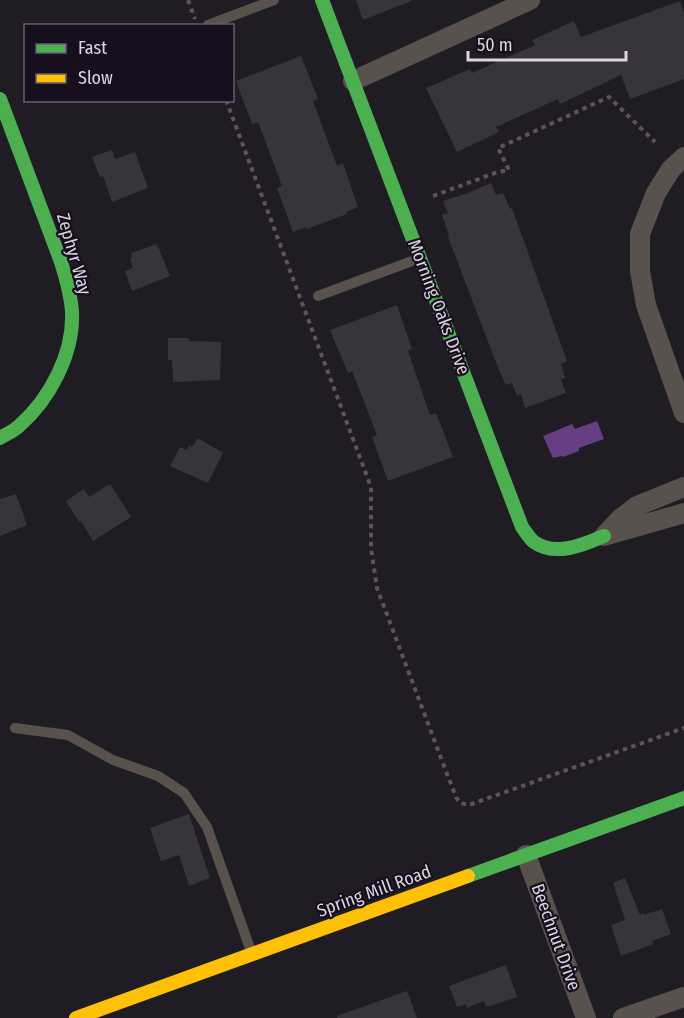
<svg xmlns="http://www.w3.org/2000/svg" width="684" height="1018" font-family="'Fira Sans Condensed',sans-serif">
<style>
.water{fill:#663e83}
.building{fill:#38343c}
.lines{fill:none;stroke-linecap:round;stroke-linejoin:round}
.path{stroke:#5b5553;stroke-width:4;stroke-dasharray:4.5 4.5;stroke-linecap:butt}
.lane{stroke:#59524c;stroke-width:10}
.street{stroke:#59524c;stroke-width:20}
.fast{stroke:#4caf50;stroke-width:14}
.slow{stroke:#ffc107;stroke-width:14}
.labels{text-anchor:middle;stroke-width:4.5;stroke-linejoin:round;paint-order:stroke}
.street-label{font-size:18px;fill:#dbd5e1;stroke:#180f1e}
</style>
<rect width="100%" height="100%" fill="#201c24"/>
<path class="water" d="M597,421l7,18 -25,9v3l-16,6 -1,-1 -9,2 -10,-22 29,-12 3,5z"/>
<path class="building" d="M356,0h55v1l-48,19z
M680,1l4,12v66l-54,20 -9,-24 -61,29 -2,-5 -62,28 3,5 -42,20 -31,-64 44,-19 2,4 63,-28 -3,-5 42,-19 7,16z
M301,56l17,43 -5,2 24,65 6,-3 15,44 -12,5 1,2 -40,15 -1,-2 -13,5 -16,-44 5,-2 -24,-64 -6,2 -16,-43z
M112,150l3,9 20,-7 13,36 -36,14 -9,-26 -3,1 -8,-20z
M491,183l5,12 7,-2 7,16 2,-1 55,153 -6,3 4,14 -4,1 5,14 -41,15 -4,-14 -4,2 -5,-13 -6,2 -9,-20 -49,-128 1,-1 -7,-21 6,-2 -5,-12 25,-8z
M157,244l13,32 -38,15 -7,-20 8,-3 -3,-10 2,-1 -1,-4z
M397,305l15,44 -4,2 22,64 6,-2 17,44 -65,24 -16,-44 5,-2 -25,-64 -4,2 -18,-43z
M168,338h21v3l32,1 -1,38 -47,2 -1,-22h-4z
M198,438l25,15 -15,30 -38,-17 10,-19 7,3 2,-5 3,2z
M110,484l21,33 -38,24 -12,-20 -2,1 -13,-21 18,-12 5,8z
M16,494l11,31 -27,11v-37z
M189,814l21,64 -21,8 -10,-31 -18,6 -11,-33z
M625,878l15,37 3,-2 1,2 18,-6 9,25 -19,7 1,3 -32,12 -10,-31 14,-5 -12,-37z
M506,965l11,32 -31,10 -2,-6 -17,7 -1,-4 -9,3 -8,-21z
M407,991l10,27h-80v-2z"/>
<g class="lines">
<path class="path" d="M188,0l7,19
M226,100l145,387v61l6,40 70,186 9,23 4,6 9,2 215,-77
M433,196l62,-23 14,-3 -11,-22 111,-51 46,45"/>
<path class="lane" d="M208,25l66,-25
M318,296l102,-38
M15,728l53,7 45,25 45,16 26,17 23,34 45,127"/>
<path class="street" d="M353,81l177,-81
M684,157l-13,12 -15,24 -16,41v37l6,34 38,108
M684,487l-47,19 -17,13 -16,17 80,-23
M526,855l60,163
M623,1018l61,-21"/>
<path class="fast" d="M322,0l200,527c4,5 7,11 12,15 21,15 49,3 70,-6
M0,99l61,163c5,16 10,33 11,50 2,41 -22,87 -53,114 -5,5 -13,8 -19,12
M468,876l216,-78"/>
<path class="slow" d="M76,1018l392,-142"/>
</g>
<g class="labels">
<g class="street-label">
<text transform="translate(74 254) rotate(74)" y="6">Zephyr Way</text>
<text transform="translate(439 307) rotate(69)" y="6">Morning Oaks Drive</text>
<text transform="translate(374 891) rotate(-20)" y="6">Spring Mill Road</text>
<text transform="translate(556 937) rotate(70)" y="6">Beechnut Drive</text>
</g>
</g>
<rect x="24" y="24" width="210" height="78" fill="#180f1e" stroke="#665e6c" stroke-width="1.5"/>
<rect x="36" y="44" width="30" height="9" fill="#4caf50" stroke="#665e6c" stroke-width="1.5"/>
<text x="78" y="54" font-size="18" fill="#dbd5e1">Fast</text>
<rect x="36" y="74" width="30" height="9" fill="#ffc107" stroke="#665e6c" stroke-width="1.5"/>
<text x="78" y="84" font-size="18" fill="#dbd5e1">Slow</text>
<path d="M468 51v9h158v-9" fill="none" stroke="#dbd5e1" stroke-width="3"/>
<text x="477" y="51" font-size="18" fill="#dbd5e1" stroke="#180f1e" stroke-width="4.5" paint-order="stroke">50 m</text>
</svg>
